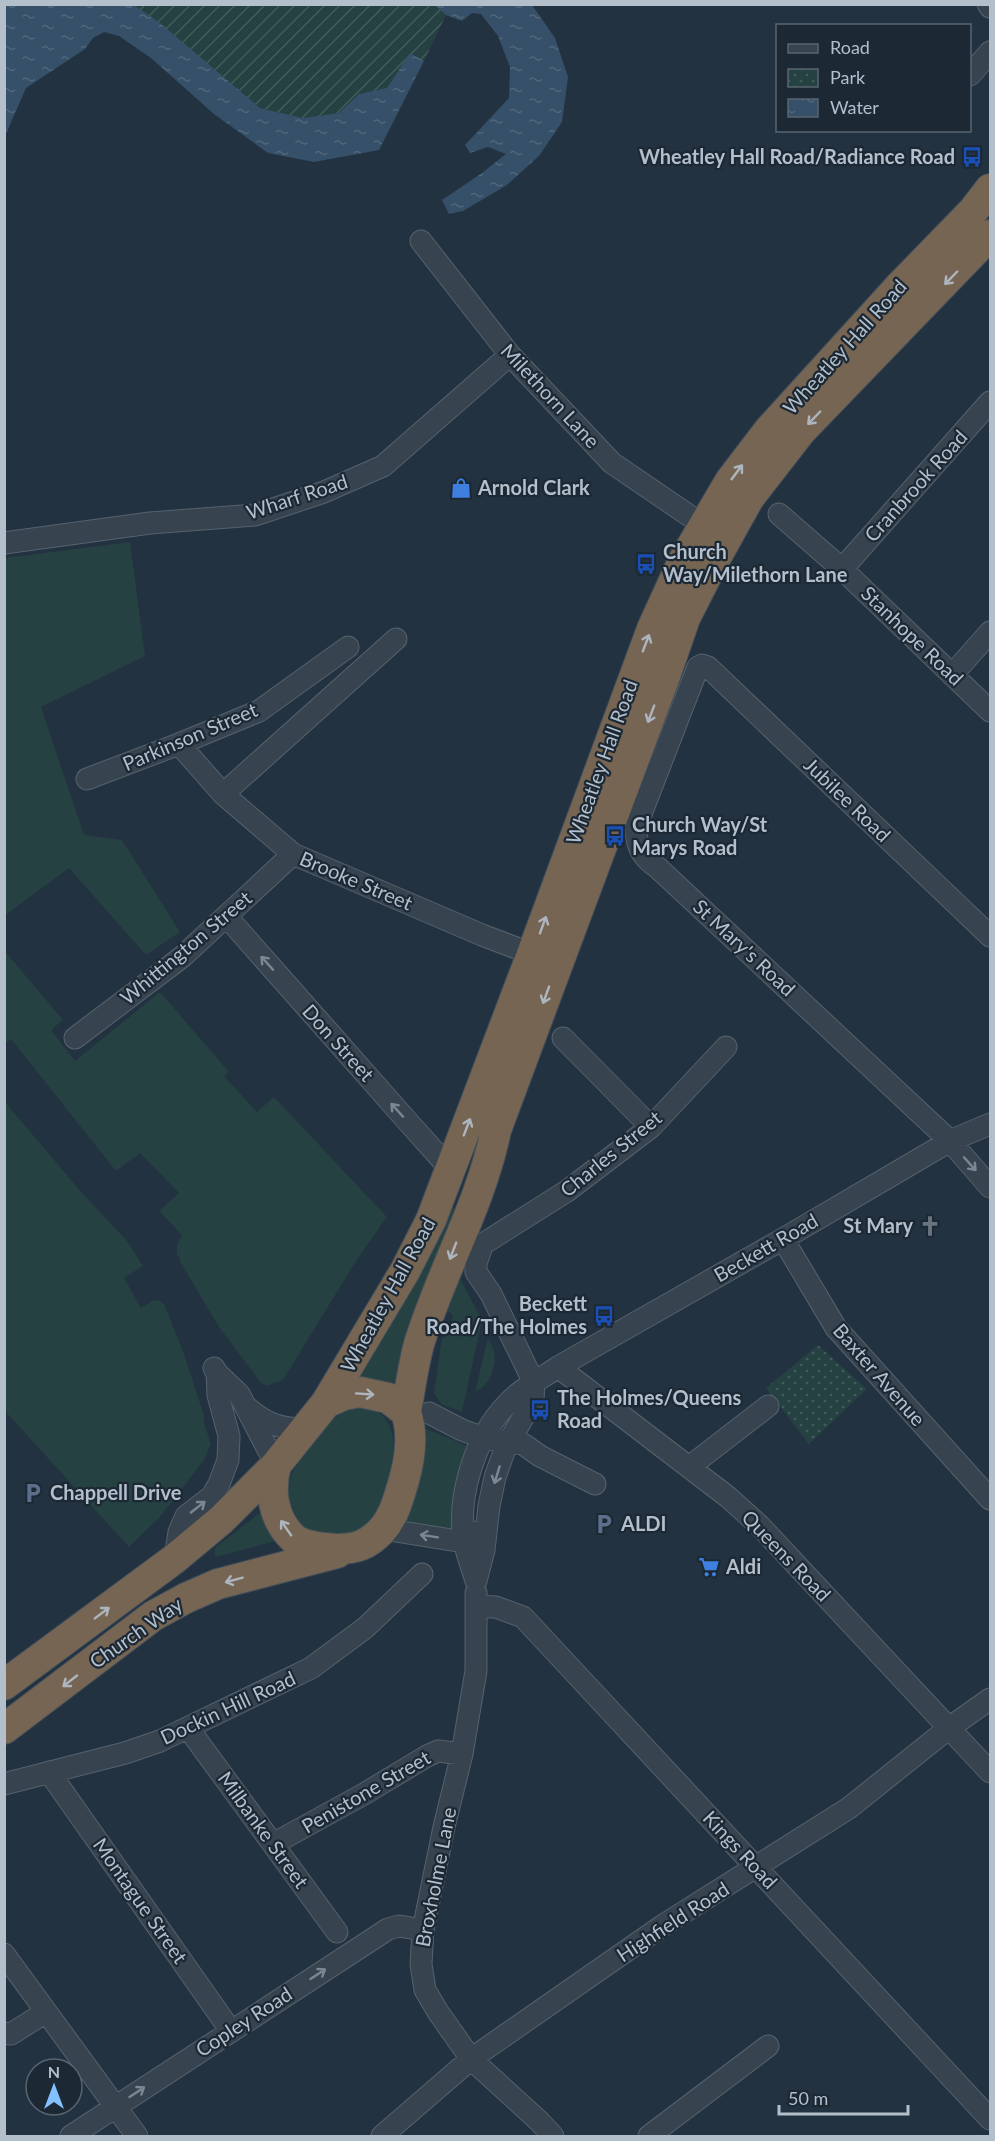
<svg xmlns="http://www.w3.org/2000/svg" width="995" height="2141" font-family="Lato,sans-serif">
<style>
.grass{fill:#254141}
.park{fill:url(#park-dots)}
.garden{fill:url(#garden-furrows)}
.water{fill:url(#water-ripples)}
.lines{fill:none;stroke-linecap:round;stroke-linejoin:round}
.minor-casing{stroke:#55626e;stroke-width:23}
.highway-casing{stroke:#424f5b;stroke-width:32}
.minor{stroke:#374450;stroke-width:21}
.highway{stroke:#776553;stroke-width:30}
.oneway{stroke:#adb6bf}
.oneway2{stroke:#7b8894}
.labels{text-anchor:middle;stroke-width:4.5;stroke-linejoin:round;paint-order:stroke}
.poi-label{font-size:20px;font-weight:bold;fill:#b3bfcb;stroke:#1c2935;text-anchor:start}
.street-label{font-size:20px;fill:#b3bfcb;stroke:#1c2935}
</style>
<defs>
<pattern id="park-dots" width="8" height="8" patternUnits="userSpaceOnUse" patternTransform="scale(1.5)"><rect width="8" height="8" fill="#254141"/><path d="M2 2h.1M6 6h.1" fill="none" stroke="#425b5b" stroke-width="1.8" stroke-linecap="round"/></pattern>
<pattern id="garden-furrows" width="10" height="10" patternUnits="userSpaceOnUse" patternTransform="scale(1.5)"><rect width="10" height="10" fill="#254141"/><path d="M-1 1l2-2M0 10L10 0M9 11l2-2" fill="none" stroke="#425b5b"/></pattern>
<pattern id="water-ripples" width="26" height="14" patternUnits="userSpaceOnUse" patternTransform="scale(1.5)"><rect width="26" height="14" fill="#355068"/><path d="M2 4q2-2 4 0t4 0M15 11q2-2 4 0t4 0" fill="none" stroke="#50677c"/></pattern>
</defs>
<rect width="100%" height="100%" fill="#233240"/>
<path class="grass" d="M130,542l15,114 -104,51 43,128 38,5 58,92 -34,23 -77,-87 -65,48 1,-358z
M4,950l59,70 -12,10 24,31 85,-69 69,80 -5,4 33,36 17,-15 113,120 -31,44 -73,119 -16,6 -6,-3 -42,-56 -37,-62 -5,-11v-9l5,-10 -23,-24 20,-18 -39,-40 -24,18 -105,-132 -6,4z
M5,1102l78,92 44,47 16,25 -19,12 17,30 11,-7 7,-1 5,4 20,50 20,61v8l7,21 -7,16 -45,58 -30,29 -124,-136z
M447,1207l10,2 -59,181 -46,-10z
M458,1275l24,45 -20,92 -21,-8 -7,-11 8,-55 7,-3 4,-19 -6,-6z
M488,1338c2,4 5,9 6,13 4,14 -5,36 -19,41z
M357,1407c13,1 24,3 31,16 14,22 0,77 -16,97 -7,8 -27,18 -37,19 -9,0 -22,-7 -31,-10 -29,-42 -13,-60 16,-94 12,-14 19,-24 37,-28z
M424,1428l46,19 -17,63 -1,20 -54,-5z
M262,1511l18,29 -65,17v-9z"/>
<path class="park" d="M818,1345l49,44 -58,55 -43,-56z"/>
<path class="garden" d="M434,4l12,11 -22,46 -14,-8 -23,36 -28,5 -20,19 -36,5 -43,-10 -128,-103z"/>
<path class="water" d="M5,4l129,1 26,18 100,85 43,10 36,-5 20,-19 28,-6 23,-35 14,8 -45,89 -65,12 -46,-9 -54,-39 -63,-56 -32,-22 -15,-4 -11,6 -8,11 -59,39 -21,48z
M434,5h98l23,33 13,39 -6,45 -23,34 -32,29 -44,26 -14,3 -7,-14 40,-27 24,-19 -18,-7 -18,6 -5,-8 44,-47 1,-31 -12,-31 -17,-22 -9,-1 -10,8 -16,-6z"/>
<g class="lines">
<g class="minor-casing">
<path id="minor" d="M988,4l2,3
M970,75l20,-23
M421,241l89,114 102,108 91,62
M779,514l63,55 148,142
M4,543l146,-20 105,-8 69,-23 59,-26 127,-111
M842,569l148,-167
M952,675l38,-43
M179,744l44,50 70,60 189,81 50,19
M87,779l92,-35 80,-33 89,-64
M223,794l173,-155
M227,917l182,206 35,39 8,4
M990,936l-282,-269 -6,-2 -4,2 -62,160c0,20 6,30 22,41l292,273 40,46
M75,1038l107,-81 111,-103
M563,1038l88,89
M783,1239l53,89 154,171
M483,1244l-7,19v9l15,22 43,89 -1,17 -28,49 -10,28 -6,29 -5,44 -8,31c-4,-13 -9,-26 -12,-40 -7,-45 11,-103 42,-136 14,-16 35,-26 52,-38l225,-128 167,-98 40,-17
M483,1244l84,-53 84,-64 75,-80
M558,1367l170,130 32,29 230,246
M217,1373l22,21 37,71
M249,1409c18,15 32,20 56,20
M429,1413l33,17 22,8 39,6 17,12 55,28
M689,1467l79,-61
M383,1529l81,13 9,-10
M175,1558l4,-26 7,-16 26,-20 7,-12 9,-24 1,-24 -11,-41 -1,-22 -3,-5
M476,1593v78l-14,83 -18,73 -21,103 -2,34 4,26 13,22 33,47 68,62 14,15
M477,1606l19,1 27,10 467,502
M188,1728l149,204
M49,1772l182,259
M4,1784l121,-31 35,-12 151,-73 54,-40 57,-54
M273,1844l91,-50 63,-38 11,-5 24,3
M4,1954l133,182
M4,2033l7,1 35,-22
M71,2136l317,-207 11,-3 24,4
M382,2136l89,-77 191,-133 187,-118 100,-80 41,-29
M649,2136l119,-90"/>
</g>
<g class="highway-casing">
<path id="highway" d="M326,1403l79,-132 26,-51 101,-266 120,-325 31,-68 47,-80 39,-51 130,-143 74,-76 17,-22
M406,1412c4,-22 7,-46 13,-68 22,-72 62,-140 77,-214l168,-451 21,-61 29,-57 35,-63 52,-67 189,-196
M4,1685l169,-125 48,-40 55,-55 50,-62 18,-8 16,-3 28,6 18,14c7,21 4,47 -2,68 -5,17 -10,37 -22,50 -14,15 -26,19 -45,19 -14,-1 -34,-2 -44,-11 -20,-19 -24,-47 -17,-73
M4,1729l149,-113 33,-18 32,-14 119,-31"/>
</g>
<use href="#minor" class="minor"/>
<use href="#highway" class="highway"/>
</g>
<defs><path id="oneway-shaft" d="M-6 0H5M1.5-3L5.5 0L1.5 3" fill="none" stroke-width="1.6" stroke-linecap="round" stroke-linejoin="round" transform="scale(1.5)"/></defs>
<g class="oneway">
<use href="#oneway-shaft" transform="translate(951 278) rotate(134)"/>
<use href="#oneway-shaft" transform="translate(814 418) rotate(134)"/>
<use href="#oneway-shaft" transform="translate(737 472) rotate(-53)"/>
<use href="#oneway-shaft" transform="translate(646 643) rotate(-69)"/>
<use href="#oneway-shaft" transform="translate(651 714) rotate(111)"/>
<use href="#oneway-shaft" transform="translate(543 925) rotate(-70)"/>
<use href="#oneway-shaft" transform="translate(546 995) rotate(110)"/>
<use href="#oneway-shaft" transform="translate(467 1127) rotate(-69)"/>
<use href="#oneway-shaft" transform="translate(453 1251) rotate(111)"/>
<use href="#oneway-shaft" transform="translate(365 1394) rotate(4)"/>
<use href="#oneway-shaft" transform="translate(286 1528) rotate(-125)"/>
<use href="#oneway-shaft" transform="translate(234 1580) rotate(165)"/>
<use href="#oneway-shaft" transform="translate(102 1613) rotate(-37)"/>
<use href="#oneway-shaft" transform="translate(70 1681) rotate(142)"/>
</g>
<g class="oneway2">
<use href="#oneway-shaft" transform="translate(267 963) rotate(-132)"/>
<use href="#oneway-shaft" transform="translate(397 1110) rotate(-132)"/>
<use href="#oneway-shaft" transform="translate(970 1164) rotate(48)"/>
<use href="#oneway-shaft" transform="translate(497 1475) rotate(107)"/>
<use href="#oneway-shaft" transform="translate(198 1507) rotate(-38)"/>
<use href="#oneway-shaft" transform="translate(429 1536) rotate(-171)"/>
<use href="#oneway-shaft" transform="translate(318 1974) rotate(-33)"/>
<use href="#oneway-shaft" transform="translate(137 2092) rotate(-33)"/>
</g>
<defs>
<g id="bus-bare" transform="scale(1.62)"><path d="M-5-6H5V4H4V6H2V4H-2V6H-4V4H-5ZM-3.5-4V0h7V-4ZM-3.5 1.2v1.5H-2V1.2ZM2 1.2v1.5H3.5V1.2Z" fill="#1a4fb4" stroke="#1c2935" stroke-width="2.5" paint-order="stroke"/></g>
<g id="shop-bare" transform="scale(1.62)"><path d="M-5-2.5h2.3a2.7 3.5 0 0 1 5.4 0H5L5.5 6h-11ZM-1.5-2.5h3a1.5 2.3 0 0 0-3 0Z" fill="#3f7fe0" stroke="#1c2935" stroke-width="2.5" paint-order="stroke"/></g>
<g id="church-bare" transform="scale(1.62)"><path d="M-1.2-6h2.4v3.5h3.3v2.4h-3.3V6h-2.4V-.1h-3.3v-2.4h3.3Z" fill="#6b7280" stroke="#1c2935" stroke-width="2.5" paint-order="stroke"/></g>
<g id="parking-bare" transform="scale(1.62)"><path d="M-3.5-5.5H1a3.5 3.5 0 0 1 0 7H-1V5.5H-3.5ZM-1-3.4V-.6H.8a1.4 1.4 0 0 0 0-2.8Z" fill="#5c6f8a" stroke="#1c2935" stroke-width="2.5" paint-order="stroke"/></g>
<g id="supermarket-bare" transform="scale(1.62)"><path d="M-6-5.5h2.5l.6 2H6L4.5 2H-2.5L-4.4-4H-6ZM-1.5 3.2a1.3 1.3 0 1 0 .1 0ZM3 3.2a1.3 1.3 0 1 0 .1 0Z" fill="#3f7fe0" stroke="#1c2935" stroke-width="2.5" paint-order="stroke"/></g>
</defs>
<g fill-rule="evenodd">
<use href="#bus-bare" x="972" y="157"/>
<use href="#shop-bare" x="461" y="488"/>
<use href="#bus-bare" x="646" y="564"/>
<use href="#bus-bare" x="615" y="836"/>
<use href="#church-bare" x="930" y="1226"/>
<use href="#bus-bare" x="604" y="1316"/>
<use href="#bus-bare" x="540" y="1410"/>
<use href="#parking-bare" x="33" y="1493"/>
<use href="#parking-bare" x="604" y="1524"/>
<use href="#supermarket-bare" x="709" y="1567"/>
</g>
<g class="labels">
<g class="poi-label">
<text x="955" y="164" text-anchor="end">Wheatley Hall Road/Radiance Road</text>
<text x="478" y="495">Arnold Clark</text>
<text x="663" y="559">Church<tspan x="663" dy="23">Way/Milethorn Lane</tspan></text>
<text x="632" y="832">Church Way/St<tspan x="632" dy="23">Marys Road</tspan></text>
<text x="913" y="1233" text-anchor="end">St Mary</text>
<text x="587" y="1311" text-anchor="end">Beckett<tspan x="587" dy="23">Road/The Holmes</tspan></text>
<text x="557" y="1405">The Holmes/Queens<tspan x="557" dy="23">Road</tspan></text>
<text x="50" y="1500">Chappell Drive</text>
<text x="621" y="1531">ALDI</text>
<text x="726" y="1574">Aldi</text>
</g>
<g class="street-label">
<text transform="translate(845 347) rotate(-48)" y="7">Wheatley Hall Road</text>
<text transform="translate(550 396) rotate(47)" y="7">Milethorn Lane</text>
<text transform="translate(916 486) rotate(-48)" y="7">Cranbrook Road</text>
<text transform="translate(297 497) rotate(-18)" y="7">Wharf Road</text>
<text transform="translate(912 636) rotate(44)" y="7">Stanhope Road</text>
<text transform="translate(190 737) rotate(-23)" y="7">Parkinson Street</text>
<text transform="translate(602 762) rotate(-70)" y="7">Wheatley Hall Road</text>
<text transform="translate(847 800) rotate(44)" y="7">Jubilee Road</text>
<text transform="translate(356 881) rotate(23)" y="7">Brooke Street</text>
<text transform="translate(186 948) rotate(-40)" y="7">Whittington Street</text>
<text transform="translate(744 948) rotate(43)" y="7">St Mary's Road</text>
<text transform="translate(338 1043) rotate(48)" y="7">Don Street</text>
<text transform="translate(611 1154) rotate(-39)" y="7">Charles Street</text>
<text transform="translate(766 1248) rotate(-30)" y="7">Beckett Road</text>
<text transform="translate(388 1295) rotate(-61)" y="7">Wheatley Hall Road</text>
<text transform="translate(879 1375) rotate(49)" y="7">Baxter Avenue</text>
<text transform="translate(786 1556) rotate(46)" y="7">Queens Road</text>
<text transform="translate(136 1633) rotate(-35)" y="7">Church Way</text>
<text transform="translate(228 1708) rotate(-25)" y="7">Dockin Hill Road</text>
<text transform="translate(366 1792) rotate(-30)" y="7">Penistone Street</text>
<text transform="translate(263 1830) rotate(54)" y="7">Milbanke Street</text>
<text transform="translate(740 1850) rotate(47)" y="7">Kings Road</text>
<text transform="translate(436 1877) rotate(-79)" y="7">Broxholme Lane</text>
<text transform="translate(140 1901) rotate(55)" y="7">Montague Street</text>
<text transform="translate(673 1922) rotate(-33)" y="7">Highfield Road</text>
<text transform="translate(244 2022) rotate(-33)" y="7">Copley Road</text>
</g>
</g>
<rect width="995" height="2141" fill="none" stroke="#b3bfcb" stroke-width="12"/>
<rect x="776" y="24" width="195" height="108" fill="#1c2935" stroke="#586571" stroke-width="1.5"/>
<rect x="788" y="44" width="30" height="9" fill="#374450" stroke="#586571" stroke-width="1.5"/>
<text x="830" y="54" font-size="18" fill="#b3bfcb">Road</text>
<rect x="788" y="69" width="30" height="18" fill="url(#park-dots)" stroke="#586571" stroke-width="1.5"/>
<text x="830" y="84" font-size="18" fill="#b3bfcb">Park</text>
<rect x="788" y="99" width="30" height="18" fill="url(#water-ripples)" stroke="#586571" stroke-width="1.5"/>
<text x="830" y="114" font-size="18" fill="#b3bfcb">Water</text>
<g transform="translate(54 2087)"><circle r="28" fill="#1c2935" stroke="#586571" stroke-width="1.5"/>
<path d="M0-4.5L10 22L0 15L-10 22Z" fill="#84bfff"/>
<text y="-9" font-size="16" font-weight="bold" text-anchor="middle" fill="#b3bfcb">N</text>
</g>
<path d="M779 2105v9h129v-9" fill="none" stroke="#b3bfcb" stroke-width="3"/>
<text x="788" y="2105" font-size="18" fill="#b3bfcb" stroke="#1c2935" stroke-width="4.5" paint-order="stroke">50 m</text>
</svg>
